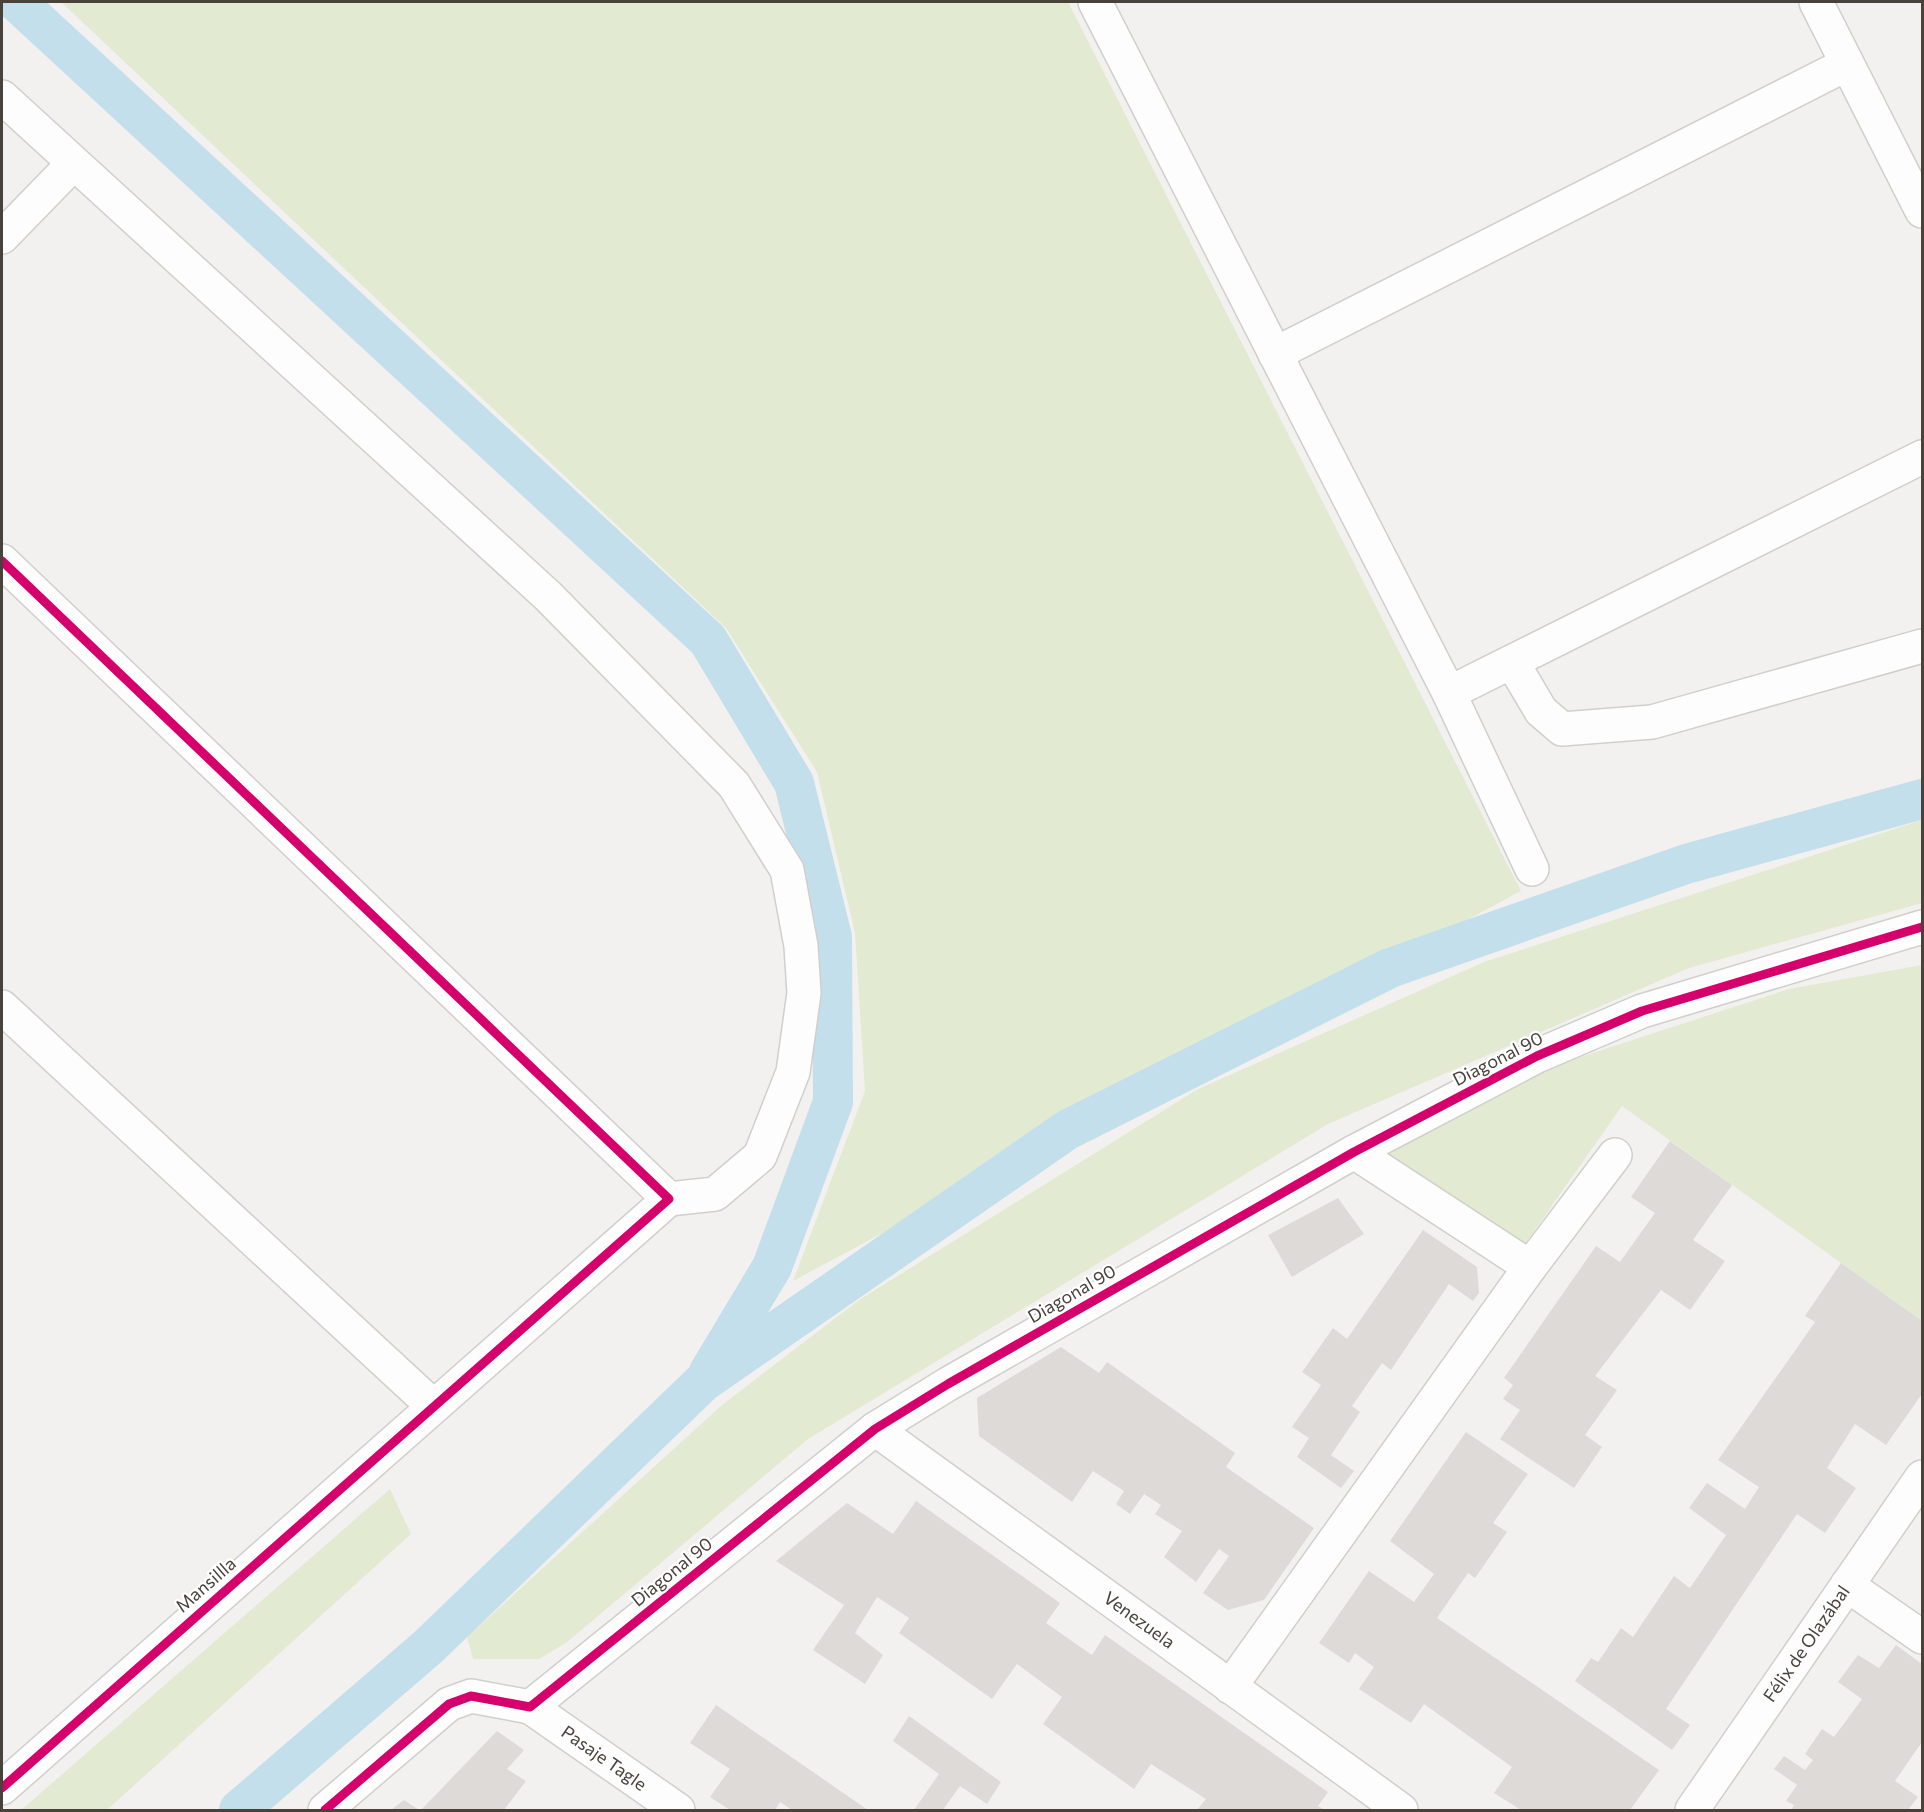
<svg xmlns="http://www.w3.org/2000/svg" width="1924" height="1812" font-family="Commissioner,sans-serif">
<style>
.green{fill:#e2ead2}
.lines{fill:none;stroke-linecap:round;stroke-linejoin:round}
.canal{stroke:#c4dfec;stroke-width:40}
.building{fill:#dddad7}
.minor-casing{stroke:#d1cfcc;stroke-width:36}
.minor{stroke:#fdfdfd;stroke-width:33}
.cycleway-casing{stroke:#fff;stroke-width:13}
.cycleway{stroke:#d6006c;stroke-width:9}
.labels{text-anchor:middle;stroke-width:4.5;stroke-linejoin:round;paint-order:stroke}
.street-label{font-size:18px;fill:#49423b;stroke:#fff}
</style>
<rect width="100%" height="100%" fill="#f3f1ef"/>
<path class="green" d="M61,2h1007l453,889 -728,390 72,-190 -10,-158 -38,-161 -91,-144z
M1922,820v83l-233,65 -361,156 -520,315 -242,204 -27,16h-66l-6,-22 255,-232 137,-105 339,-211 286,-127z
M1922,965v356l-300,-215 -99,141 -144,-96 183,-88 227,-74z
M390,1489l21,45 -304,276h-86z"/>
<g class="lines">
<path class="canal" d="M17,2l691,638 86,143 38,154 1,165 -61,165 -63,105
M239,1810l189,-163 275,-265 364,-252 323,-162 296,-104 236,-65"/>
</g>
<path class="building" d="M1670,1141l62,44 -39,55 32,21 -35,49 -29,-20 -66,86 22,14 -32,45 17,12 -28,41 -74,-49 20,-29 -17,-11 10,-14 -9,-7 92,-132 24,16 35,-49 -24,-16z
M1338,1198l26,36 -72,43 -24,-42z
M1423,1230l54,37 2,26 -6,8 -24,-17 -58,86 -9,-7 -30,43 8,6 -29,43 23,16 -13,17 -44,-31 12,-19 -17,-11 29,-42 -19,-13 31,-44 14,11z
M1841,1263l81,58v73l-36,51 -31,-21 -28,44 29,20 -31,45 -28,-19 -131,195 24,16 -18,25 -97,-69 16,-23 7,4 23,-34 12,9 41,-61 16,12 36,-53 -37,-27 18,-25 38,26 14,-22 -41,-27 97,-138 -10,-6z
M1061,1347l38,26 8,-11 128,91 -9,14 88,61 -50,72 -36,10 -25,-17 26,-37 -10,-7 -23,33 -32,-25 18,-26 -27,-17 6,-9 -17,-11 -14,20 -14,-10 8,-13 -31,-20 -21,31 -93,-66 -2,-38z
M1466,1432l62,42 -35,49 14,9 -32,46 -7,-5 -31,45 222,152 -29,40h-109l-27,-17 18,-26 -88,-63 -13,19 -52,-34 15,-22 -19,-14 -6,10 -30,-20 50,-72 45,31 20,-28 -44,-33z
M916,1501l144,102 -14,20 46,32 13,-20 223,157 -10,14 7,4h-128l9,-11 -55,-35 -17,25 -91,-65 19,-27 -45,-33 -25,35 -93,-66 10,-15 -32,-21 -22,36 28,22 -18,29 -52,-34 31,-45 -68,-44 71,-58 46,31z
M1896,1645l26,19v78l-27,39 23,16 -10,13h-117l3,-5 -8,-4 11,-16 -23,-16 10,-13 21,14 8,-10 -8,-6 17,-25 12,8 28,-38 -24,-17 20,-27 21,13z
M716,1705l152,105h-76l-12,-8 -5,8h-45l-20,-13 20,-28 -40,-26z
M909,1716l92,66 -14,22 -27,-18 -17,24h-29l25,-36 -46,-33z
M497,1731l27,19 -17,19 19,12 -22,29h-83z
M404,1800l15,10h-28z"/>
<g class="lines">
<g class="minor-casing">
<g id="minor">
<path d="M1095,2l354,691 83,176"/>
<path d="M1816,2l106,209"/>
<path d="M2,97l546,499 186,189 53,85 14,76 3,47 -11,79 -33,84 -45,38 -46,5"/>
<path d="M2,237l71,-73"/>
<path d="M1275,354l572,-290"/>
<path d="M2,561l667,638 -667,589"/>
<path d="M1512,662l29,49 21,18 90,-7 270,-76"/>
<path d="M1449,693l473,-236"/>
<path d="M2,1007l431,399"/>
<path d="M1354,1152l176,115"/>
<path id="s1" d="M875,1429l526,381"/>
<path d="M1847,1585l75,52"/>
<path d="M1230,1687l300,-420 85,-112"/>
<path id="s2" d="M530,1707l148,103"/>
<path d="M325,1810l124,-106 22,-8 59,11 345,-278 73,-45 406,-232 183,-96 105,-45 280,-84"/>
<path id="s3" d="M1692,1810l230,-333"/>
</g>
</g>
<use href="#minor" class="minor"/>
<g class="cycleway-casing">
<path id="cycleway" d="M2,561l667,638 -667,589
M325,1810l124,-106 22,-8 59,11 345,-278 73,-45 406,-232 183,-96 105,-45 280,-84"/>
</g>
<use href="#cycleway" class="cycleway"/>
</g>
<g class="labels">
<g class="street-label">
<text transform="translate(1498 1059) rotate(-27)" y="6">Diagonal 90</text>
<text transform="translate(1072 1294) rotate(-30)" y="6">Diagonal 90</text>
<text transform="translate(672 1572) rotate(-39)" y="6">Diagonal 90</text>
<text transform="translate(206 1585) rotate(-41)" y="6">Mansillla</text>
<text dy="6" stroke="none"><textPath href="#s1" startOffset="326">Venezuela</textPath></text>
<text dy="6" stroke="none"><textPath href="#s3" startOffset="202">Félix de Olazábal</textPath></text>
<text dy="6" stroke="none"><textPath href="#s2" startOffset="90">Pasaje Tagle</textPath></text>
</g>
</g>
<rect width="1924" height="1812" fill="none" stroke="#49423b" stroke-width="6"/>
</svg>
